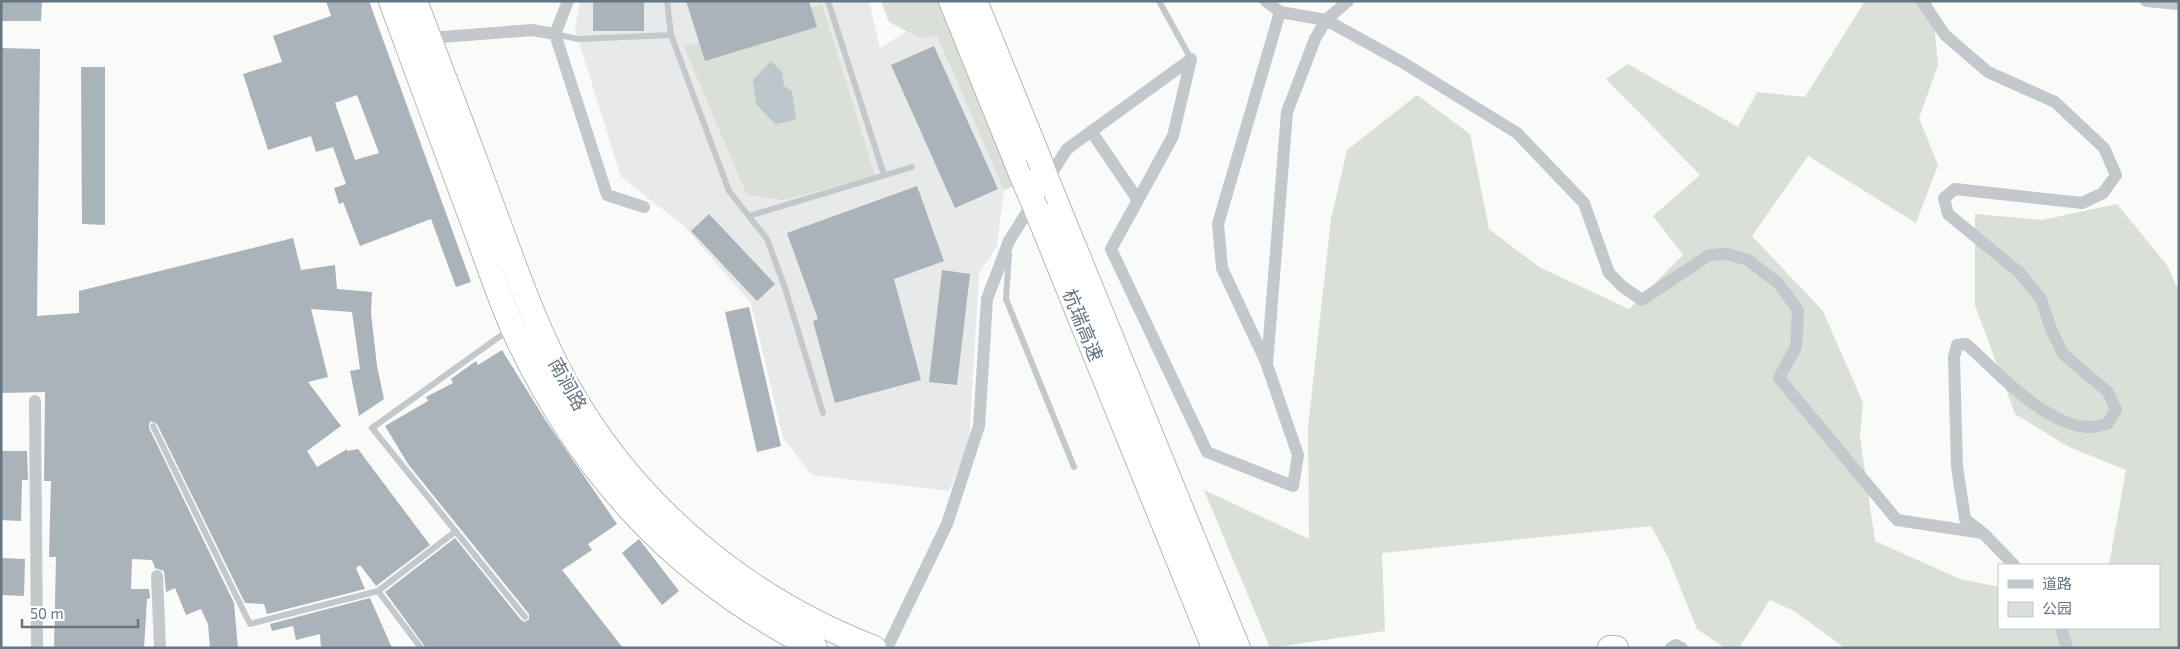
<svg xmlns="http://www.w3.org/2000/svg" width="2180" height="649" font-family="'Exo 2','Noto Sans SC',sans-serif">
<style>
.built{fill:#e8e9e9}
.green{fill:#dadfd7}
.water{fill:#bbc7cb}
.building{fill:#aab3b9;fill-rule:evenodd}
.lines{fill:none;stroke-linecap:round;stroke-linejoin:round}
.highway-casing{stroke:#b4b9bd;stroke-width:26}
.lane{stroke:#c3c8cc;stroke-width:6}
.street{stroke:#c3c8cc;stroke-width:12}
.highway{stroke:#fff;stroke-width:24}
.highway-bridge-casing{stroke:#b4b9bd;stroke-width:26;stroke-linecap:butt}
.highway-bridge{stroke:#fff;stroke-width:24}
.labels{text-anchor:middle;stroke-width:5;stroke-linejoin:round;paint-order:stroke}
.street-label{font-size:19px;fill:#657683;stroke:#fff}
</style>
<rect width="100%" height="100%" fill="#fafaf8"/>
<path class="built" d="M580,1h289l11,47 27,-17 13,7 17,-2 67,154 -7,56 -18,27 -10,171 -20,47 -137,-16 -29,-37 -32,-135 -68,-78 -62,-48 -46,-148z"/>
<path class="green" d="M881,1h63l72,184 -12,5 -67,-154 -17,2 -31,-16z
M1865,1h67l6,64 -19,53 19,47 -22,58 -108,-67 -56,80 71,75 40,92 -3,34 15,104 85,38 39,8v41h160v-63h-50l17,-95 -57,-23 -54,-33 -40,-109v-91l67,6 75,-16 50,61 12,27v356h-334l-51,-37 -24,-11 -31,48h-14l-28,-19 -30,-74 -16,-29 -269,27 3,78 -115,17 -66,-158 105,49 -1,-111 23,-209 16,-69 70,-55 53,39 19,95 50,38 90,42 54,-54 -30,-39 47,-41 -94,-96 22,-15 110,63 19,-35 48,5z
M822,4l53,172 -92,24 -36,-5 -63,-148z"/>
<path class="water" d="M771,61l11,11 2,14 8,5 4,29 -21,4 -19,-20 -3,-24z"/>
<path class="building" d="M1,1h41l-1,20h-40z
M326,1h43l102,281 -15,5 -25,-68 -71,27 -17,-44 -4,2 -5,-16 12,-4 -13,-37 -17,5 -5,-16 -43,14 -25,-76 39,-12 -9,-26 58,-20zM357,95l22,58 -24,7 -20,-57z
M593,1h51v30h-51z
M686,1h123l8,26 -112,34z
M934,46l64,143 -43,19 -64,-143z
M1,48l39,1 -3,267 42,-3v-22l214,-53 8,32 34,-5 2,24 35,3 -1,21 6,53 7,33 -25,17 -9,-45 10,-2 -8,-57 -41,-3 17,68 -20,5 33,44 -34,25 10,16 30,-18v2l11,-2 72,96 -54,41 -16,-21 -4,3 9,21 -98,25 -3,-10 -19,-1 -88,-179 -6,-3 -2,3v4l85,175 4,45h-28l-2,-24 -7,-15 -15,6 -11,-27 -9,4 -2,-21 -9,-3 -3,-8 -20,-1 -1,30h18l1,9 -3,1 -3,49h-90l2,-91h-7l2,-76h-7l1,-89 -44,1z
M81,67h24v158l-23,-1z
M917,186l27,75 -50,18 27,101 -86,23 -22,-82 5,-2 -31,-86z
M709,214l66,70 -18,17 -66,-70z
M942,270l28,4 -13,111 -28,-3z
M749,307l32,139 -24,6 -32,-140z
M502,350l44,71 71,103 -29,20 4,6 -30,20 61,78h-197l-41,-56 70,-54 66,82 4,2 4,-3v-5l-121,-150 -23,-38 43,-25 -2,-4 27,-14 -2,-4 25,-18 2,4z
M1,451h26l1,29h-6l-1,41 -20,-1z
M639,539l40,52 -17,14 -40,-52z
M1,558l24,1 -1,37 -23,-1z
M370,598l22,50h-71l-1,-14 -24,6 -3,-14 -21,5 -2,-7z"/>
<g class="lines">
<g class="highway-casing">
<path id="highway" d="M391,1c26,70 52,140 78,211 16,41 29,84 47,123 65,140 161,243 299,313
M415,1c28,73 55,145 82,218 21,57 41,114 71,168 68,120 177,211 306,261
M951,1l73,180
M975,1l63,155
M1049,185l189,463
M1036,209l178,439
M1610,648h6"/>
</g>
<path class="lane" d="M667,1l4,34
M828,1l56,174
M1159,1l32,58
M555,34l23,5 93,-4 58,156 38,48 18,49 38,125
M749,216l163,-49
M1009,254l-3,45 68,168
M510,329l-138,99 153,189
M153,426l97,198 128,-33 78,-60
M378,591l43,57"/>
<path class="street" d="M568,1l-13,33 52,161 37,12
M1266,1l14,11 46,8 76,42 115,71 67,70 25,70 14,14 19,13 67,-45 18,-1 21,6 30,23 20,27 -2,37 -17,31 118,142 85,13
M1922,1l23,34 43,37 67,30 49,46 12,27 -13,18 -21,10 -127,-14 -11,9 4,16 72,59 21,26 10,30 12,25 45,38 8,18 -9,14c-6,1 -14,4 -20,3 -45,-4 -88,-54 -121,-83l-9,1 -3,12 3,110 8,52 19,15 30,31
M2146,1l33,3
M429,38l103,-8 23,4
M1091,131l47,69 -27,49 96,203 86,34 5,-31 -31,-90 20,-253 28,-73 11,-19 22,-19
M1046,182l21,-33 124,-90
M1138,200l35,-64 18,-77
M1266,362l-44,-94 -4,-44 62,-212
M35,401l2,247
M157,576l3,72
M2061,628l6,20
M887,648l60,-124 32,-98 8,-127 22,-58 25,-40
M1671,648l5,-3 6,3"/>
<use href="#highway" class="highway"/>
<g class="highway-bridge-casing">
<path id="highway-bridge" d="M1038,156l11,29
M1024,181l12,28"/>
</g>
<use href="#highway-bridge" class="highway-bridge"/>
</g>
<g class="labels">
<g class="street-label">
<text transform="translate(1083 325) rotate(68)" y="7">杭瑞高速</text>
<text transform="translate(568 384) rotate(61)" y="7">南涧路</text>
</g>
</g>
<rect width="2180" height="649" fill="none" stroke="#657683" stroke-width="5"/>
<rect x="1998" y="564" width="162" height="65" fill="#ffffff" stroke="#c1c8cd"/>
<rect x="2008" y="580" width="25" height="8" fill="#c3c8cc" stroke="#c1c8cd"/>
<text x="2042" y="589" font-size="15" fill="#657683">道路</text>
<rect x="2008" y="602" width="25" height="15" fill="#dadfd7" stroke="#c1c8cd"/>
<text x="2042" y="614" font-size="15" fill="#657683">公园</text>
<path d="M22 619v8h116v-8" fill="none" stroke="#657683" stroke-width="2.5"/>
<text x="30" y="619" font-size="15" fill="#657683" stroke="#ffffff" stroke-width="4" paint-order="stroke">50 m</text>
</svg>
